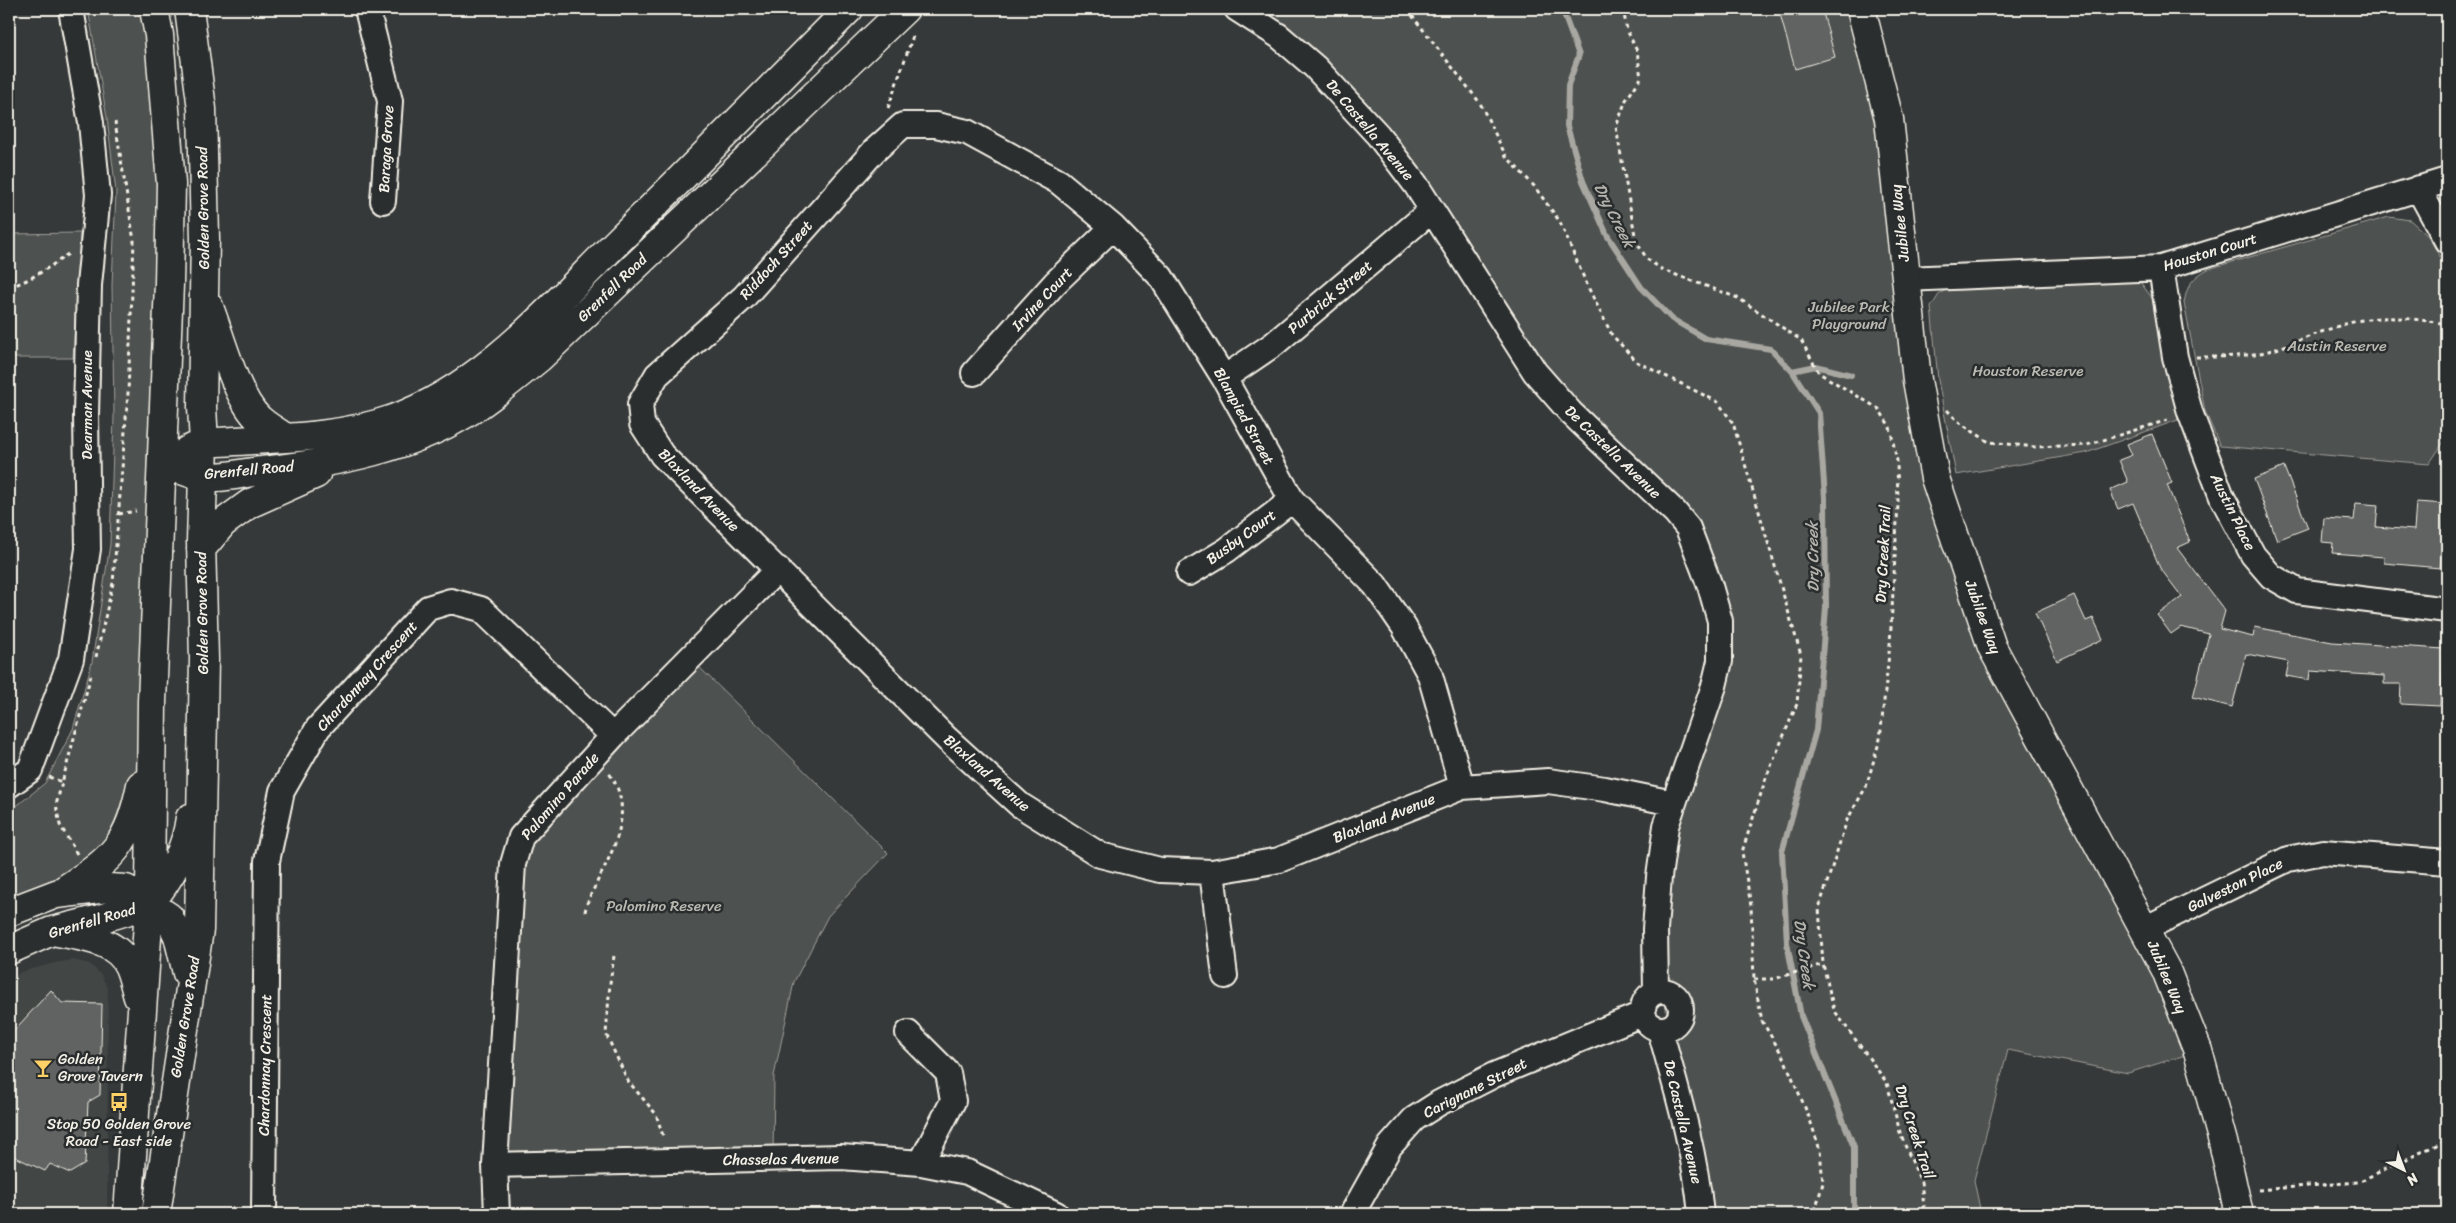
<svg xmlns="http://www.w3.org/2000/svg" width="2456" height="1223" font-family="Sriracha,sans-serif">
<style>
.built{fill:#434645}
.green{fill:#4e514f;stroke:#a1a19c}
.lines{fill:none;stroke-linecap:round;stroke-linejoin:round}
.stream{stroke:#a8a7a1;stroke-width:6}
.building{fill:#616362;stroke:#f4f1e8}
.minor-casing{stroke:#f4f1e8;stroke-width:28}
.tertiary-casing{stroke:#f4f1e8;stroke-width:31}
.secondary-casing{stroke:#f4f1e8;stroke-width:31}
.path{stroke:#f4f1e8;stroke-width:3;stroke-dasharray:4 4;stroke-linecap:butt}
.minor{stroke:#2a2d2e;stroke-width:24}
.tertiary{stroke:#2a2d2e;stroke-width:28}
.secondary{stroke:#2a2d2e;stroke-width:28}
.labels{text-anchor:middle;stroke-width:5;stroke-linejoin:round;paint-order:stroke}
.street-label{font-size:15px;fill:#f4f1e8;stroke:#2a2d2e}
.park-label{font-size:15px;fill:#bab9b2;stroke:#2a2d2e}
.poi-label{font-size:15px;fill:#f4f1e8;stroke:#2a2d2e;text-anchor:start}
.water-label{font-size:16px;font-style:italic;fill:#b4b3ad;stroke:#2a2d2e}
</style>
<rect width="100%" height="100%" fill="#363939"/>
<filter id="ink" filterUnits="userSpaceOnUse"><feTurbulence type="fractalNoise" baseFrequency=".02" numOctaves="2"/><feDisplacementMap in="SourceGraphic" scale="10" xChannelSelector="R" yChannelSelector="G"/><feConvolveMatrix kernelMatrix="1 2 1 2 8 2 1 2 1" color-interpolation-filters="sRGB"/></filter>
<g filter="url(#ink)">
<path class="built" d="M73,960l17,4 11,11 7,14 -1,225h-98v-234l12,-8 33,-9z"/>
<path class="green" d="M88,9h56l15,172 -12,279 -8,317 -5,34 -49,59 -76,26v-84l36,-29 28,-54 19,-67 18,-118 4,-128 -2,-131 4,-93 -9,-74z
M1238,9h623l74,469 57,169 206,404 -70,22 -120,-23 -34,130 7,34h-283l-35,-223 3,-165 54,-165 -32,-133 -124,-124 -186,-269z
M2389,217l21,3 18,16 19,33v168l-18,27 -209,-18 -15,-35 -21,-108c3,-18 8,-25 24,-34z
M80,233l-7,125h-64v-124z
M2122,278l19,5 11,15 26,122 -92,33 -130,22 -18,-95 -7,-73 9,-14 16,-8z
M690,658l198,195 -60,63 -34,66 -20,94 -1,83 -278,6 18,-301z"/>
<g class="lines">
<path class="stream" d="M1562,9l17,46 -11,30 -1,41 16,55 24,54 34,52 31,32 34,20 65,10 21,22 27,42 6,85 1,110 -10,122 -34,122 5,91 14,73 53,131v67
M1792,371l24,-5 35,9"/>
</g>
<path class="building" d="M1795,9h27l13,48 -40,12 -15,-55z
M2152,434l20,49 -5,2 23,57 -13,6 48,63 -5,18 33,8 2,-10 77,15 112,7 -4,57 -40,-2 1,-20h-17v-8l-74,-5 -1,9 -23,-4 3,-14 -43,-8 -14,53 -39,-10 16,-63 -28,-7 -10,7 -14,-19 25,-18 -22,-29 -27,-65 -15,6 -8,-19 18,-8 -9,-22 13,-5 -5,-11z
M2284,467l24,61 -31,12 -23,-61z
M2416,502l30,2 -6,64 -56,-5v-6l-52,-4 1,-10 -11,-1 2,-24 30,2 2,-17 22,2 -2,22 38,3z
M2074,595l12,26 7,-3 10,21 -46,22 -22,-48z
M51,990l11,13 40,1 -2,91 -12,7 -3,62 -15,9 -20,-9 -5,7 -36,-17v-118z"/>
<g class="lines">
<g class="minor-casing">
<path id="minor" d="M367,9l23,92 -7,100
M1237,9l42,27 36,31 63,68 38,50 119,187 36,41 104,99 13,16 22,58 10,35v40l-6,25 -48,140 -7,51 -4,52 1,62
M2418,188l29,53
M2161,268l14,89 15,55 32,85 31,58 18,21 26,15 150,19
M1905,279l256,-11 286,-88
M974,373l81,-90 58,-56
M1224,378l50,-34 158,-134
M1189,573l38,-23 65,-50
M9,785l21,-15 41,-111 17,-110 -2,-134 3,-130 9,-90 -7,-72 -20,-114
M1462,787l-32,-112 -26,-48 -29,-42 -83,-85 -68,-122 -63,-101 -48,-50 -54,-45 -92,-50 -31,-7h-33l-29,26 -130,146 -87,78 -17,29 2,20 20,31 285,284 73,66 80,50 60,15 52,2 67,-12 183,-73 86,-6 57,8 68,14
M1212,872l13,104
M2146,928l142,-69 35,-7 124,10
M1643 1010a19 19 0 1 1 38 0a19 19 0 1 1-38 0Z
M1660,1030c17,61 35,121 41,184
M908,1033l40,40 5,28 -32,62
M495,1165l346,-8 80,6 46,9 89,42
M264,1214l3,-353 15,-70 36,-63 110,-120 23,-7 30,8 132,127
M497,1214l-2,-49 18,-301 8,-27 92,-101 165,-167
M1352,1214l38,-68 24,-27 25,-16 55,-28 148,-61"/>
</g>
<g class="tertiary-casing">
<path id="tertiary" d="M1861,9l28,110 28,261 18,98 57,169 174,323 32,81 25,91 16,72"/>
</g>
<g class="secondary-casing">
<path id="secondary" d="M209,307c12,31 27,91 50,112 7,7 17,12 25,18
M188,450l16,-7c62,-5 130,-3 189,-24 90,-32 158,-112 224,-177 78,-77 155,-155 232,-233
M162,462c13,5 26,12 40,14 15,4 44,-4 60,-5 73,-8 152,-23 214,-64 22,-15 42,-32 63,-49l366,-349
M201,549l22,-26 26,-19 67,-30
M64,890c50,-32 65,-46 77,-105
M149,904c21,-25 37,-54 41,-86
M9,912l47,-18 52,-6 18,1 43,28 9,19 9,37
M58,932c25,5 60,8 71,35 4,9 6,20 9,30
M9,950l43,-19 48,-12 49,-15
M128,1214l22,-320 2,-192 17,-418 2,-100 -12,-149 -5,-26
M156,1214l43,-284 5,-271 -3,-117 3,-99 -2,-36 3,-168 -3,-130 -13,-100"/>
</g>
<path class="path" d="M1407,9l73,94 26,53 28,30 26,36 27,63 25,50 25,27 81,40 15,21 68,232 -4,49 -31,74 -24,74 9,54 3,73 8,42 22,37 25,59 11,33 3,33 -9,31
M1623,9l4,21 10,21 4,27 -15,22 -10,27 20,114 11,18 16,11 75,28 63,42 18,33 60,36 11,18 7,34 1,43 -8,140 -10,95 -14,48 -19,33 -28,88 4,56 11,46 53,73 14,53 20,46 4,32
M888,108l25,-72
M9,287c23,-7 42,-21 62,-35
M2196,357c27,0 54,0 80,-8 33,-11 67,-29 103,-31 22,-1 46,2 68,6
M1947,410l13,13 29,19 46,5 52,-2 84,-26
M119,514l17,-3
M96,657l17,-74 15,-190 6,-152 -19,-119
M49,777l13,5
M77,854l-17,-29 -4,-20 35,-130
M585,912c2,-13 8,-20 13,-32 18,-34 37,-74 10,-108
M614,956l-4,27 -4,51 22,47 28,33 8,25
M1754,979h20l49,-15
M2258,1190l100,-8 89,-42"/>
<use href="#minor" class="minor"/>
<use href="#tertiary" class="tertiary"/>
<use href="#secondary" class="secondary"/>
</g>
</g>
<defs>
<g id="bar-bare" transform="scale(1.5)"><path d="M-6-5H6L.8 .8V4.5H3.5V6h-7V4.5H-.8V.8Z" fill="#ffd166" stroke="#2a2d2e" stroke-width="2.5" paint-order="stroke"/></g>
<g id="bus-bare" transform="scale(1.5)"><path d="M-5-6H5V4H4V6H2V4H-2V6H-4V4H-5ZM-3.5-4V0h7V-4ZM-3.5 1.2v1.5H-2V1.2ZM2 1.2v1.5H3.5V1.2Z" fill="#ffd166" stroke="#2a2d2e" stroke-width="2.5" paint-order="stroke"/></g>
</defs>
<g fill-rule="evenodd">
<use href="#bar-bare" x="43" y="1068"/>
<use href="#bus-bare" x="119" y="1102"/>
</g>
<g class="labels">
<g class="street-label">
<text transform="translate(1370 130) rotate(50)" y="5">De Castella Avenue</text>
<text transform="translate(386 149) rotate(-87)" y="5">Baraga Grove</text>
<text transform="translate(203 208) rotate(-91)" y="5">Golden Grove Road</text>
<text transform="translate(1900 223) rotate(-96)" y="5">Jubilee Way</text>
<text transform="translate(2210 252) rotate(-17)" y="5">Houston Court</text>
<text transform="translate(776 260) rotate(-48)" y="5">Riddoch Street</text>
<text transform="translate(612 288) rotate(-44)" y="5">Grenfell Road</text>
<text transform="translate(1330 297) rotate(-40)" y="5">Purbrick Street</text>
<text transform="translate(1042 299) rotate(-47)" y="5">Irvine Court</text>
<text transform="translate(87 405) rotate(-90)" y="5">Dearman Avenue</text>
<text transform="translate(1244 416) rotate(61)" y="5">Blampied Street</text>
<text transform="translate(1613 452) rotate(44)" y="5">De Castella Avenue</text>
<text transform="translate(249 470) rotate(-5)" y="5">Grenfell Road</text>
<text transform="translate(699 490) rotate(46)" y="5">Blaxland Avenue</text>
<text transform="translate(2233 512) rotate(64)" y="5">Austin Place</text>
<text transform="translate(1241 537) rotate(-36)" y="5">Busby Court</text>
<text transform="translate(1883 554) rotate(-87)" y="5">Dry Creek Trail</text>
<text transform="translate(202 613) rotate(-91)" y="5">Golden Grove Road</text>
<text transform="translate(1983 617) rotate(70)" y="5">Jubilee Way</text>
<text transform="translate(367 676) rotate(-48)" y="5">Chardonnay Crescent</text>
<text transform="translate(987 773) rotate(41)" y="5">Blaxland Avenue</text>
<text transform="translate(560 796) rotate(-49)" y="5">Palomino Parade</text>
<text transform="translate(1384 818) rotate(-22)" y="5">Blaxland Avenue</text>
<text transform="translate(2235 885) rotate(-26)" y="5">Galveston Place</text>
<text transform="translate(92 921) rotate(-16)" y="5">Grenfell Road</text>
<text transform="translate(2167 977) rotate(67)" y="5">Jubilee Way</text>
<text transform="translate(185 1017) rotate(-81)" y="5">Golden Grove Road</text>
<text transform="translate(265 1065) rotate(-89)" y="5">Chardonnay Crescent</text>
<text transform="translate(1475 1088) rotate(-27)" y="5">Carignane Street</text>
<text transform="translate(1683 1122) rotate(77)" y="5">De Castella Avenue</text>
<text transform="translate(1915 1132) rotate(72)" y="5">Dry Creek Trail</text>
<text transform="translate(781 1159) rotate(-1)" y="5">Chasselas Avenue</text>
</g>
<g class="park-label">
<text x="1849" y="312">Jubilee Park<tspan x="1849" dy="17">Playground</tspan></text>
<text x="2337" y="351">Austin Reserve</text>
<text x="2028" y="376">Houston Reserve</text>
<text x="664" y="911">Palomino Reserve</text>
</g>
<g class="poi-label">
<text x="58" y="1064">Golden<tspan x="58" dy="17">Grove Tavern</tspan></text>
<text x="119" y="1129" text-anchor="middle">Stop 50 Golden Grove<tspan x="119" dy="17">Road - East side</tspan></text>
</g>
<g class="water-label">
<text transform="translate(1615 215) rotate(63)" y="6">Dry Creek</text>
<text transform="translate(1812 557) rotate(-91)" y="6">Dry Creek</text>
<text transform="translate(1805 954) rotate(82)" y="6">Dry Creek</text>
</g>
</g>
<rect width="2456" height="1223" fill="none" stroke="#2a2d2e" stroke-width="30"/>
<rect x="15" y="15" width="2426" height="1193" fill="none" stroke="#f4f1e8" stroke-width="2" filter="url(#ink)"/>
<g transform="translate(2404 1170) rotate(138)" stroke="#2a2d2e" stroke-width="4" paint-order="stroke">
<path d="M0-4L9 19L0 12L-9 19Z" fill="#f4f1e8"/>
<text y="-8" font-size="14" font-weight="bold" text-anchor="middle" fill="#f4f1e8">N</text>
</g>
</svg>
